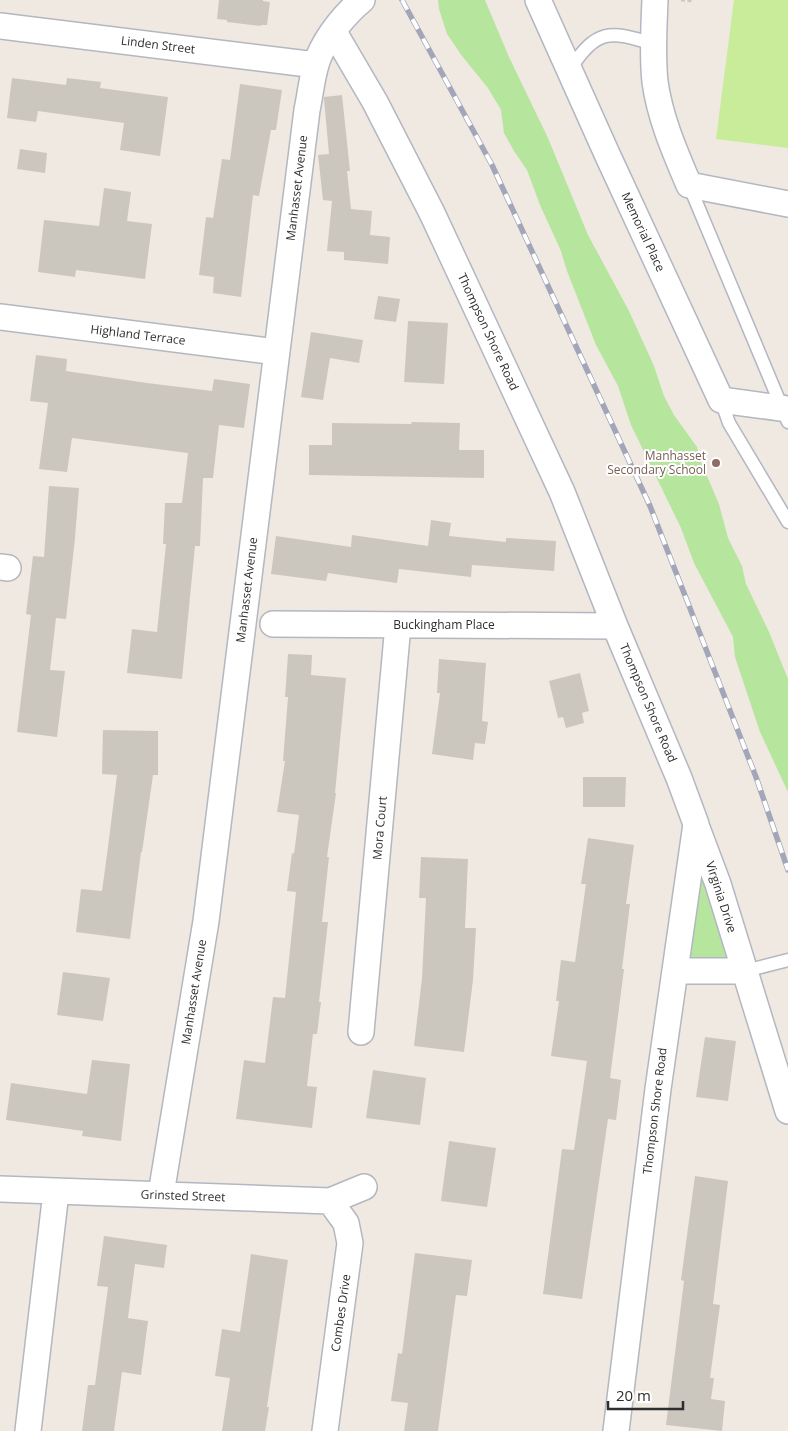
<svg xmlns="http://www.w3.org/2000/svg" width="788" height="1431" font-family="'Open Sans',sans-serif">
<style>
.green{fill:#b6e59e}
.pitch{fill:#c9ec9a}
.building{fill:#cbc7bf}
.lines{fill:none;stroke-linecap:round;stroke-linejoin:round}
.service-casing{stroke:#b4b7c1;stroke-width:15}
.minor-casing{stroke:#b4b7c1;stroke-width:28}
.path{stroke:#c9c9c9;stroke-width:3;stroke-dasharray:4 2.5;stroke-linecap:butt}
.service{stroke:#fff;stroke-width:12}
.minor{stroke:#fff;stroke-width:25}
.rail-casing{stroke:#a3a6b8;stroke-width:5.5}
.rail{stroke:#fff;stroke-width:4;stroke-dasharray:11;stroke-linecap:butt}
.education-dot{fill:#8d6e63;stroke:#fff;stroke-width:2}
.labels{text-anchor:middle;stroke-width:4;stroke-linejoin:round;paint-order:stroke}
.street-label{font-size:12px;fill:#2e2e2e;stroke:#fff}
.education-label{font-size:12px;fill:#785e54;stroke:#fff;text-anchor:end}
</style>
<rect width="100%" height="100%" fill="#efe9e1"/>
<path class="green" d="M438,0h47l24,57 39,81 40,97 41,76 25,55 10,30 10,19 23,32 4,15 18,42 9,34 14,28 4,18 23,48 19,47v113l-28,-60 -25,-75 -2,-20 -39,-74 -13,-35 -50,-103 -13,-39 -22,-41 -29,-74 -6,-20 -21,-46 -13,-35 -13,-19 -10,-18 -3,-23 -13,-22 -26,-32 -15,-22 -8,-25z
M696,824l49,147h-70z"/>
<path class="pitch" d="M734,0h54v148l-72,-9z"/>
<path class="building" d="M219,0h44v1l7,1 -3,23h-6v1l-34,-4v-2l-10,-1z
M12,78l54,7 1,-7 34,4 -1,6 68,9 -8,59 -40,-6 4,-27 -86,-12 -2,11 -29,-4z
M240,84l42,6 -6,40h-5l-12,66 -6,-1 -12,102 -28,-4 1,-16 -15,-2 7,-58 7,1 9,-59 8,1z
M342,95l8,76h-3l4,38 21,2 -2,24 20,2 -2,27 -44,-4v-8l-17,-1 5,-50 -9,-1 -5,-45 11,-1 -5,-55v-2z
M20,149l27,4 -2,20 -28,-4z
M104,188l27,4 -4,29 25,3 -7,55 -69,-9 -1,7 -37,-5 6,-52 55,6z
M378,296l22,3 -4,23 -22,-3z
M408,321l40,2 -4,61 -40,-2z
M311,332l52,8 -4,23 -29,-5 -7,42 -22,-3z
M36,355l31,4 -1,12 81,12 65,8 2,-12 36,5 -6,44 -25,-3 -6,53h-10l-3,68h-5l-13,133 -55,-6 5,-44 25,3 9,-88h-3l2,-41h17l6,-50 -116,-15 -5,34 -28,-3 9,-66 -18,-2z
M412,422l48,1 -1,27h25v28l-175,-3v-30h23v-22l79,1z
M49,486l30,2 -4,50 -9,81 -10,-1 -6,52 15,1 -8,66 -40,-5 14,-117 -5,-1 7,-58 11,1z
M431,520l20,3 -2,13 57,6v-4l50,3 -2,30 -82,-6 -1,12 -72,-8 -2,14 -69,-10 -2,8 -55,-7 5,-38 75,11 1,-12 76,11z
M288,654l24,1 -1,20 35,3 -11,115h1l-9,64h2l-7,65h6l-9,80h2l-4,32h-4l-6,52 10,1 -5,41 -76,-9 8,-59 21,3 8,-66 12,1 11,-106 -9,-1 5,-38 2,1 5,-39 -22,-3 8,-51h-2l5,-64h-3z
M439,659l47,4 -4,58 6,1 -3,22 -10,-1 -2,17 -41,-6 8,-61h-3z
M580,673l9,38 -7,2 2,10 -18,5 -3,-11 -5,1 -9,-37z
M103,730l55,1v44h-5l-11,77h-1l-11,87 -54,-7 5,-43 21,2 6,-44 9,-72 -15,-1z
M583,777h43l-1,30h-42z
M588,838l46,7 -8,59h4l-8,65h2l-14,109 11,2 -5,40 -8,-1 -26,180 -39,-5 19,-145 12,1 13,-89 -36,-5 8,-55h-3l5,-41 14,2 11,-78h-5z
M421,857l47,2 -3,69h11l-3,52 -9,72 -50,-6 8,-68 4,-80h-7z
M63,972l47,6 -7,43 -46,-6z
M705,1037l31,4 -8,60 -32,-4z
M92,1060l38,4 -9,77 -39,-5 1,-5 -77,-11 5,-37 76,11z
M373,1070l53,8 -6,47 -54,-7z
M449,1141l47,7 -9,59 -46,-6z
M695,1176l33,5 -15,123 7,1 -10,73h4l-3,21 14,2 -3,30 -56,-6 18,-144 -3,-1z
M104,1236l63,9 -3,23 -29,-4 -7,54 20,3 -7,54 -19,-3 -8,59h-32l6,-46h7l13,-98 -11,-1z
M415,1253l57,7 -5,36 -11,-1 -18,136h-34l4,-28 -17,-2 7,-48 4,1z
M251,1254l37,6 -21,147h2l-4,24h-43l8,-53 -15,-2 7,-47 18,3z"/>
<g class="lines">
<g class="service-casing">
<path id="service" d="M570,69c27,-40 39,-39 83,-25
M689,185l99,237
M721,400l8,23 59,99
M745,971l43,-11"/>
</g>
<g class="minor-casing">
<path id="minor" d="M538,0l69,154 114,246 67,9
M655,0c-1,27 -3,54 0,82 5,36 20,70 34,103l99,19
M0,26l316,39
M334,32l41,70 57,111 130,279 53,134 64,152 17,46 -38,265 -42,342
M0,317l276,35
M0,567l8,1
M273,624l342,2
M697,828l21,56 70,227
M675,971h70
M361,1032l37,-407
M0,1189l330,12 34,-14
M161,1194l45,-273 101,-811c4,-18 5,-38 12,-54 9,-21 26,-42 43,-56
M28,1431l28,-239
M325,1431l25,-188 -4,-20 -16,-22"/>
</g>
<path class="path" d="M681,0l13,1"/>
<use href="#service" class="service"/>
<use href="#minor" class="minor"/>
<g class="rail-casing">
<path id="rail" d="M402,0l90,165 158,341 106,271 32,93"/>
</g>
<use href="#rail" class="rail"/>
</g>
<circle class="education-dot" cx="716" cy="463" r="5"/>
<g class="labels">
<g class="street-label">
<text transform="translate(158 45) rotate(7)" y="4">Linden Street</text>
<text transform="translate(297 188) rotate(-83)" y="4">Manhasset Avenue</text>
<text transform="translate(643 232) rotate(65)" y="4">Memorial Place</text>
<text transform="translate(488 332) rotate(65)" y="4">Thompson Shore Road</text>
<text transform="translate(138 335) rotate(7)" y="4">Highland Terrace</text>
<text transform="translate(247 590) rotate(-83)" y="4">Manhasset Avenue</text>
<text x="444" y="629">Buckingham Place</text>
<text transform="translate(648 703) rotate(67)" y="4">Thompson Shore Road</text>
<text transform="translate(380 828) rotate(-85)" y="4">Mora Court</text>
<text transform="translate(721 897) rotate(72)" y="4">Virginia Drive</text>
<text transform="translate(194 992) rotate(-81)" y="4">Manhasset Avenue</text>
<text transform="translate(655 1111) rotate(-83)" y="4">Thompson Shore Road</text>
<text transform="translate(183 1196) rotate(2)" y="4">Grinsted Street</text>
<text transform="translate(341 1313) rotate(-82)" y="4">Combes Drive</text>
</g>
<g class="education-label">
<text x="706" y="460">Manhasset<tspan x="706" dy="14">Secondary School</tspan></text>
</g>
</g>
<path d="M608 1401v8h75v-8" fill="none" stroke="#2e2e2e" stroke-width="2.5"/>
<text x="616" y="1401" font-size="15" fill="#2e2e2e" stroke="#ffffff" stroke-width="4" paint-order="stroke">20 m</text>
</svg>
